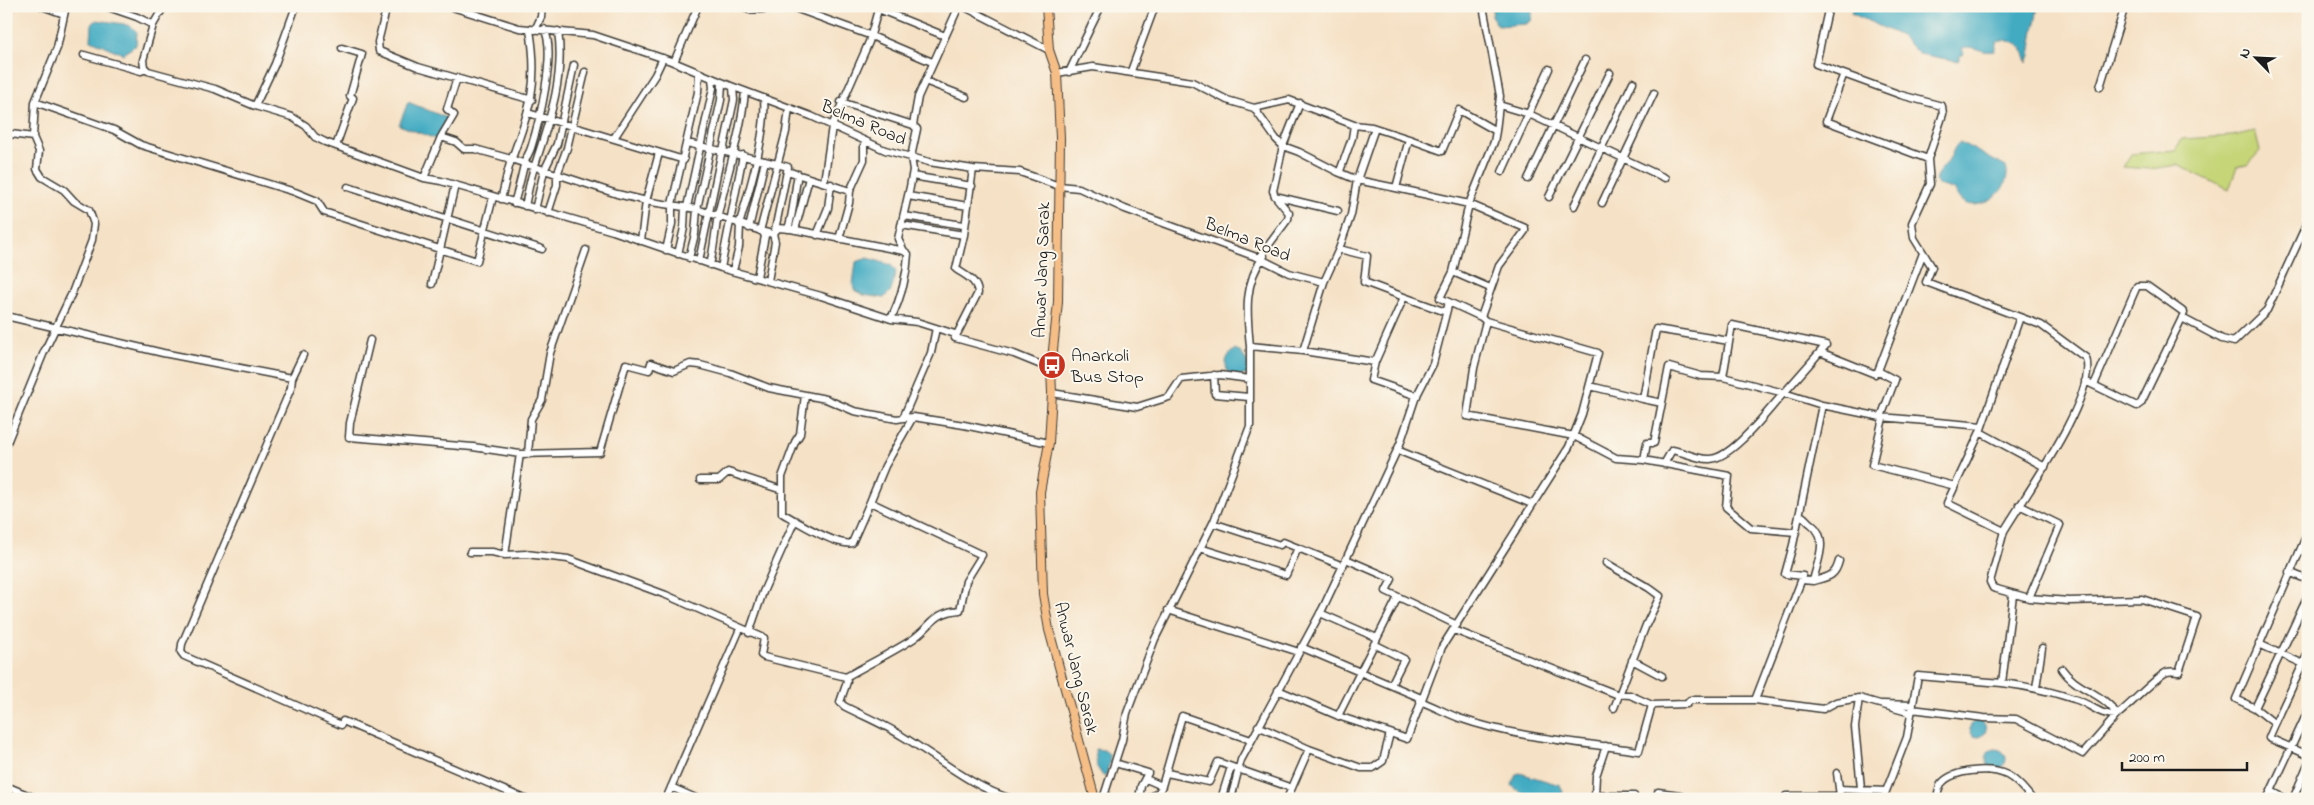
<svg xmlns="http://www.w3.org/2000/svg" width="2314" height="805" font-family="'Indie Flower',sans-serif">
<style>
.green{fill:#c5d577;stroke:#70784a}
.water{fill:#42abc2;stroke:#2f646f}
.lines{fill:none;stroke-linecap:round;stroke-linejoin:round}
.minor-casing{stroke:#3d3a35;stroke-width:9}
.major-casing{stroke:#3d3a35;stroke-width:10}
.minor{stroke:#fff;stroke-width:6}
.major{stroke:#f6be87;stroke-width:8}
.labels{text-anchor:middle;stroke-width:4;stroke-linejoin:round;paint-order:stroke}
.street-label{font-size:18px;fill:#1c1c1c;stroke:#fbf7ec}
.poi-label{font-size:18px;fill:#1c1c1c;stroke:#fbf7ec;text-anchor:start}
</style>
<rect width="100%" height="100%" fill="#fbf7ec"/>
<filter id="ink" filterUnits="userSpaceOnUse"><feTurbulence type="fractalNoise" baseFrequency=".02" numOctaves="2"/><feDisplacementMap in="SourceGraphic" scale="10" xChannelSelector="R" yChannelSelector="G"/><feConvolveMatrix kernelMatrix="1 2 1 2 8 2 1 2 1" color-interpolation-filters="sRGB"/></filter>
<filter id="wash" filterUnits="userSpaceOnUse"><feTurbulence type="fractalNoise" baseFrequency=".0096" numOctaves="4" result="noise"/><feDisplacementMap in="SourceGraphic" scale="20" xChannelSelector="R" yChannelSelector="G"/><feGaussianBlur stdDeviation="1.12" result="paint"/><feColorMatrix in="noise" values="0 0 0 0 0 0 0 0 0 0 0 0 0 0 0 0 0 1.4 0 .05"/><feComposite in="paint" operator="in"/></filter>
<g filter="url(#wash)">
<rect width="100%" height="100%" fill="#f5e1c5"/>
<path class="green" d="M2255,131l5,20 -13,14 -10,1 -8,24 -51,-25 -28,4 -27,-2 8,-13 44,-4 7,-11 50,-3z"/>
<path class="water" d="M1493,6h39v14l-6,4 -28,2 -6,-9z
M1853,6h185l-8,49 -3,8 -5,-16c-8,-4 -16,-9 -25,-6l-3,10c-13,3 -20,-7 -32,-3l2,6 -4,2 -2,5 -39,-7 -18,-18 -50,-23z
M97,20l27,4 8,3 5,5 -1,13 -13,9 -32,-14 1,-16z
M408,102l39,16 -9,22 -39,-15z
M1960,142l46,25c9,28 -42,56 -51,23l-17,-5 -3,-5c2,-9 10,-13 14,-21 4,-6 5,-13 11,-17z
M868,258l23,7 5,7 -5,19 -7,7 -21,-3 -9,-5 -1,-6 3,-22z
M1234,350l6,2 8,10v12l-8,2 -12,-3c-4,-10 -2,-17 6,-23z
M1970 729a8 8 0 1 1 16 0a8 8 0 1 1-16 0Z
M1986 759a10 10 0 1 1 20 0a10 10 0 1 1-20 0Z
M1095,749l9,1 5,4 1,7 -4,14 -3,1 -6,-9z
M1520,773l40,12 3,7 -5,7c-11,0 -41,-4 -46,-14l4,-11z"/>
</g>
<g filter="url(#ink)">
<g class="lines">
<g class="minor-casing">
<path id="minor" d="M42,6l22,8
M105,6l32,11 16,8
M164,6l-11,19 -10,35 1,7 4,4 67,18 40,17 37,11 14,9 9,11 10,5 99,36 17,3 172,50 108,37 100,28 70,23 26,3 38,12v4l59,16 37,15
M387,6l-9,36 1,9 39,16 114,33
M449,6l70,22 74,7 78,26 60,25 80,30 74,34 44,12 44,7 47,3 39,14 20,2 46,21 134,49 30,15 35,9
M743,6l7,4 42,-3 77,28 63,27
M871,6l74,30
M963,6l86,44
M1829,6l-13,58 85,31 41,11 1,8 -15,45 2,25 -18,39 2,15 18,29 -6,15 115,43 45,33c12,37 -62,139 -82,173l-57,-28 33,-71 65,35
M535,30l6,-13 1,-11
M84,55l57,16 5,-2
M674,62l24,-56
M1131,71l24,-65
M1069,72l32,-66
M1057,73l36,-6 99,15 35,18 27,8 22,31 7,7 16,6 39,20 2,-1 12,-33 2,-13
M1843,76l-17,45 102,38
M925,81l41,16
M2100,87l25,-81
M35,102l79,28 27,15 154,47 22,9 7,11 153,49 16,-64
M841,102l72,23
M1300,103l-17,43 -10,45 2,5 63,15
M1499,105l30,9 136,64
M255,106l20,-42 21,-58
M1254,108l35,-8 65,25 18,2 37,12
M528,113l156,47
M441,137l13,-22 -7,-6 10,-31
M614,138l41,-63 8,-17
M6,139l5,-5 22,3 2,-35 22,-54 9,-42
M687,143l90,21 11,3 -1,4 63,20
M336,146l17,-48 -3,-2 12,-42 -20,-6
M723,151l11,-51 -1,-13
M1338,172l19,8 39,8 13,-49 33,12 17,-41 37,21 4,-35 -17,-90
M1502,172l47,-103
M912,176l60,10
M424,178l17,-41 15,5 8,7h11l36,10 106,35 34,8 46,7 67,23 9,2 5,-6 13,1 113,22
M1528,179l57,-119
M824,182l8,-56 37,-84 10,-36
M348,187l194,62
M1396,188l73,16 25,-62 2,-11
M908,196l60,10
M1549,197l61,-124
M501,199c4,-13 6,-29 11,-41 18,-48 27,-75 18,-128
M514,203c4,-12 7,-25 10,-38 1,-6 5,-11 7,-17 8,-25 26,-97 13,-119
M1602,203l52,-110
M525,206c3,-13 5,-28 10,-41 14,-44 30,-87 23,-134
M1574,206l59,-124
M687,207l26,-119 -1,-10
M535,210l9,-39 13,-27 17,-79
M548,213l9,-28v-10l10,-27 18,-76
M904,216l59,9
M739,225c10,-33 28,-93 25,-126
M901,225l63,10
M749,228l16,-67
M788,229c6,-18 6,-36 10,-55
M775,230l12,-59
M795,230l14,-52
M760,231l26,-99 3,-24
M817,235l11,-27 3,-24
M839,239l10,-36 1,-12 14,-31v-19
M641,241l5,-40 13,-48
M666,250l6,-26v-20l26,-112 1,-19
M678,254l6,-26 1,-21
M689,258l6,-24 2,-25 24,-109 1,-17
M699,261l23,-111
M710,265c4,-17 5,-33 8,-50 9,-41 23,-81 27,-123
M721,268l22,-113
M733,271l6,-24 1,-22
M1453,272l-13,26 41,19
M757,277l8,-41 -3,-5
M768,281l7,-39 -2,-8
M432,284l23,-99
M1490,288l-37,-16 16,-68 56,24v3l-26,35 -18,51 5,4 -12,47 -7,48 107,20 42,22 28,2 3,-17h7l15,-76 32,9 22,1 61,16 36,-41 55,22 3,-3 45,-118
M1404,297l42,15
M6,316l157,37 129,25 -1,10 -109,256 -1,8 3,4 157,69
M891,319c10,-21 16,-41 17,-65l-4,-3 -6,-12 12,-52 3,-17 -2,-13 6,-28 -4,-4 5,-28 41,-91
M955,338l23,-45c-1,-13 -12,-17 -22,-24l8,-34 9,-66
M370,340l-20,83 -1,14 124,10 47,7
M1250,346c-3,-31 -7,-63 14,-90l-5,2 29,-39 1,-6 -14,-17
M1303,351l21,-69 15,-33 12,-34 6,-35 18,-52
M1375,362l-4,18 46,16
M1214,375l1,19 34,3
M1723,377l9,-52 94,20 -6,7
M292,378l11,-23
M2085,381l52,25 4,-3 41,-85 40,21 12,3 33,-32 41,-89
M2094,385l43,-99h10l35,25 2,2 -2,5
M1590,386l53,13
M1052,393l85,14 32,-10 12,-18 39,-4 30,4
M805,395l-5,39 -5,8 -13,35v36c14,8 55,34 70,30l18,-41
M1662,403l-19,-4 13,-70 73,12
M1881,417l101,9
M903,418l10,-1 51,8 85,18
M1883,418l-11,47 83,21
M1980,432l40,-115
M6,445l38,-93 28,-59 20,-53 2,-16 -5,-14 -15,-9 -10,-11 -22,-13 -5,-8 2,-18 -6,-14
M1397,450l135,54
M528,454l3,-35 11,-19 8,-47 36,-103
M1644,460l85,16 -3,31 25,21 45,4
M1664,464l8,-14c12,2 27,10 38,9 23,-1 58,-49 74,-66l38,12 59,12 14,-37 -17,-9
M700,480h19l9,-8 54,18
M2019,505l41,20 -31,73
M1799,515c6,1 7,6 12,9 19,14 6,38 2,57l-11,-1
M1213,523l67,22 3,-3 60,24
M2308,532l-72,167 19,9 53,-112
M1200,548l86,27 12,-27
M470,552h22l13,3 21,-1 42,5 98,36 96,42 2,1 -3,17 3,2 82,20 1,5 -7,20 4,4c19,10 40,18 58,30 37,22 68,50 110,63
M505,555l15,-101 80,-2 26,-88 23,6 2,-7 23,8 16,-7 10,1 30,8 39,15 57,11 28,12 43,8 6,-1 28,-65 5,-25
M1346,559l46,20 -6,12 71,34
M1606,563l43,25 11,8 -14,29 -32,83
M2289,572l19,8
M1813,581c15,-4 22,-4 26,-20
M1168,610l131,42
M1320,613l57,25
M749,633l14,-41 32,-72
M1374,644l30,15 -13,26
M2259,644l49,22
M1301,647l120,51
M1632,660l30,16
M846,677c21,-12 43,-23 64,-36 21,-13 22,-29 50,-31l6,-29 16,-26 -112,-53 15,-36 28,-49
M2002,683c25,3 48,8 72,16 16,4 25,17 43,16 11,-8 41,-40 50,-43 4,-1 9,0 12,0l18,-55 -55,-18 -73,2 -40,-3 -36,-10 -3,-6 14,-51
M2036,688l6,-40
M1278,690l63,27 49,16
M1859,698l-4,29 6,61
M1755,700l68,9 13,-7 23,-4 52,15
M1420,701c13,5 26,12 39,17 57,20 120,24 180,33l13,-46 -22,-10 -14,-1 -162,-64
M1882,704l31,1
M1652,705l35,-1 3,-4h65l48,-124 -18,-2 8,-29 29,-140
M2255,708l20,16 -6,14 39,17
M1912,709l72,9 32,1 67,35 34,-39c-12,-22 -41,-25 -55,-46
M1338,716l60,-119
M343,721l182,78
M2275,724l33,-71
M1258,726l51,23
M1115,763l33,10 -7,13 -2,13
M1167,773l42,9 9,-20 74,26
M1146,779l16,7
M6,786l31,13
M671,787l27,12
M1839,789l47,2
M1605,796h29v3
M666,799l74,-170
M1103,799l19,-59 5,-27 28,-74 59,-118 36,-95v-80l53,5 72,11 29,-65 -40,-15 3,-26 -28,-7
M1148,799l11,-7 3,-6 20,-70 69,24
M1221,799l10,-32
M1231,799l10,-39 82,-152 77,-164 15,-45 18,-35 16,-62
M1287,799l22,-50 52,19h12l10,-7 7,-28 17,6 35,-92 127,-200 13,-33 16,-61 -112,-32
M1604,799l1,-3 -10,-1 1,-19 10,-30
M1657,799l1,-7 22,3 -1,4
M1785,799l1,-3h54l-3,-23
M1883,799l24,-62 11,-61 84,7 11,-88
M1937,799c1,-6 1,-10 4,-15 12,-15 50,-17 66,-9 10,5 18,15 25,24
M2267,799l4,-8
M2286,799l-15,-8 37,-80
M2293,799l15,-35"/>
</g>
<g class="major-casing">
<path id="major" d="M1046,6l3,44 8,23 3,65 -2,164 -7,67 1,24 -3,50 -9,49 3,102 6,36 46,169"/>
</g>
<use href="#minor" class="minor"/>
<use href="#major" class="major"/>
</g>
</g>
<defs>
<g id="bus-disc" transform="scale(1.4375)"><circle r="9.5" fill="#c8321e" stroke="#fbf7ec"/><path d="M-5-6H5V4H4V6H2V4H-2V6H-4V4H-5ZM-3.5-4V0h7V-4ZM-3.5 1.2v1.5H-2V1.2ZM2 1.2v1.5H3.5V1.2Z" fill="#fff"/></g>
</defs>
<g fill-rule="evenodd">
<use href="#bus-disc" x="1052" y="365"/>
</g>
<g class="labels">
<g class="street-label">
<text transform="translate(864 122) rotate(23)" y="6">Belma Road</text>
<text transform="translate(1248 239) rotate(22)" y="6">Belma Road</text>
<text transform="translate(1041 270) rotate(-88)" y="6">Anwar Jang Sarak</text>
<text transform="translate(1077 668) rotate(76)" y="6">Anwar Jang Sarak</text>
</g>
<g class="poi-label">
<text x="1071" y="361">Anarkoli<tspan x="1071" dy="21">Bus Stop</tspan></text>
</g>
</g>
<rect width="2314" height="805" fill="none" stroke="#fbf7ec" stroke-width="25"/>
<g transform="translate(2256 58) rotate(294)" stroke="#fbf7ec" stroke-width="4" paint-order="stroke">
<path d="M0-4L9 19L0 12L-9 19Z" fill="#1c1c1c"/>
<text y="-8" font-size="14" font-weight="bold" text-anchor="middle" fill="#1c1c1c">N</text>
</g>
<path d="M2122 762v8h125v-8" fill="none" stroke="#1c1c1c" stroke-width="2.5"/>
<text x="2129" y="762" font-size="15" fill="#1c1c1c" stroke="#fbf7ec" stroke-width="4" paint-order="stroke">200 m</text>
</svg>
